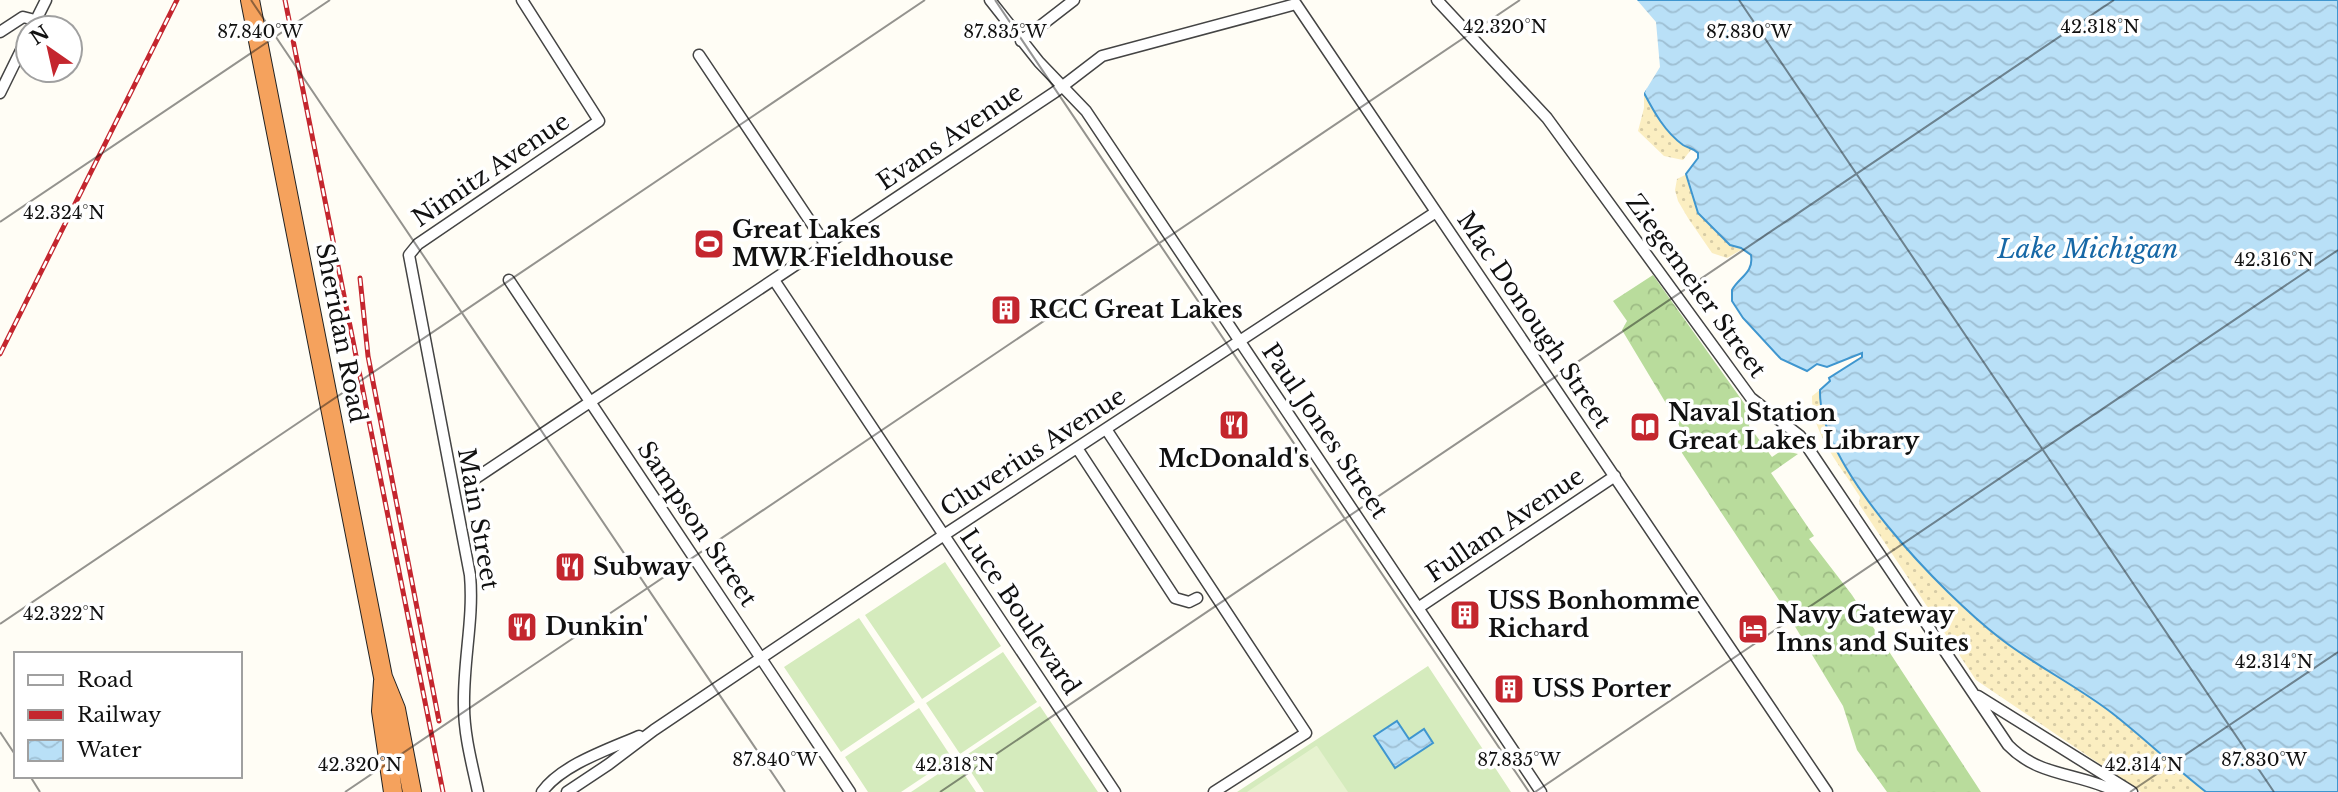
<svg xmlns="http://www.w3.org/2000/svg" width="2338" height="792" font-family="'Libre Baskerville',serif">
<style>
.grass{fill:#d5ebbd}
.forest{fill:url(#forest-crowns)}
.sand{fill:url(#sand-dots)}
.pitch{fill:#e6f2cf}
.water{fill:url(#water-waves);stroke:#3f96cf;stroke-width:2}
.pier{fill:#fffdf5}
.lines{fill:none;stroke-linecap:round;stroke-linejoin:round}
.minor-casing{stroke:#444;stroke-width:13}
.highway-casing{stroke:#222;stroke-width:20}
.minor{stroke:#fff;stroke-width:10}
.highway{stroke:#f5a25d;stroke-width:18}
.rail-casing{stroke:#c4262e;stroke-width:5}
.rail{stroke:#fff;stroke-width:2.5;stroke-dasharray:8;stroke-linecap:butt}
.ticks{fill:none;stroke:#111;stroke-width:2;stroke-opacity:0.45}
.labels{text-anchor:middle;stroke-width:7;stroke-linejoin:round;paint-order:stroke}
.street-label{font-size:24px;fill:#111;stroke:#fff}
.poi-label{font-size:24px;font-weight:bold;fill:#111;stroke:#fff;text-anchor:start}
.water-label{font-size:26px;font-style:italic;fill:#1768a6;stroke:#fff}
.ticks-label{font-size:18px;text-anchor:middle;fill:#111;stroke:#fff;stroke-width:7;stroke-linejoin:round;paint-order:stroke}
</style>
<defs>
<pattern id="forest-crowns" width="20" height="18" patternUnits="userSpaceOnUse" patternTransform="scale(1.75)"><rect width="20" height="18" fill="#b9dc9c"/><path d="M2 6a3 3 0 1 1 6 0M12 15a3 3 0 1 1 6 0" fill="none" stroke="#9ebc85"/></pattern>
<pattern id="sand-dots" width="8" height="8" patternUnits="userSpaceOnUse" patternTransform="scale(1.75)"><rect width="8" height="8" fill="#fbeec1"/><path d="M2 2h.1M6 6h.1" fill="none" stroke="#d6cba5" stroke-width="1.8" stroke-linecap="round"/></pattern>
<pattern id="water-waves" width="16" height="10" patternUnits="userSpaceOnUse" patternTransform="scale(1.75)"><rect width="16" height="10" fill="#b9e0f7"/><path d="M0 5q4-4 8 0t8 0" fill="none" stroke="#9ebfd3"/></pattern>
</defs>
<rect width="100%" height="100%" fill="#fffdf5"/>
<path class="grass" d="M945,562l56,84 -79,53 -57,-84z
M859,618l56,84 -74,50 -57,-85z
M1003,652l34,50 -77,52 -34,-51z
M1428,666l83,126h-274z
M1040,706l58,86h-114l-22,-34z
M919,708l33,50 -51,34h-33l-23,-35z
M956,762l20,30h-65z"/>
<path class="forest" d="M1653,275l98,138 -2,13 23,31 10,-7 16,4 -27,19 43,63 -5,3 43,56 129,197h-94l-30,-42 -14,-44 -64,-106 -97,-147 -3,-28 -57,-95 5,-9 -14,-20z"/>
<path class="sand" d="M1644,93l61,39 -22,28 -19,-4 -26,-25 6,-23z
M1705,165l57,73 -35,20 -15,-5 -24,-35 -10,-17 -3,-11 2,-11z
M1837,377l501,415h-197l-165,-112 -117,-176 1,-7c-19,-31 -49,-63 -48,-101z"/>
<path class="pitch" d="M1317,746l31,46h-101l69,-46z"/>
<path class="water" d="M1632,0h706v792h-132c-32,-25 -62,-54 -94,-79 -35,-27 -76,-47 -111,-74 -58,-45 -183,-172 -181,-249l10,-9 -1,-3 33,-21v-4l-35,14 -10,-3 -10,7 -26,-12 -38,-41 -11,-17v-11c7,-13 22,-17 19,-35l-10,-7 -11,-3 -32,-32 -12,-39 12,-16v-5c-5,-5 -10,-5 -15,-8 -18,-13 -29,-33 -39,-52l8,-27 -1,-36z
M1397,721l12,18 15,-10 9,14 -38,25 -21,-32z"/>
<path class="pier" d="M1628,0h9l19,22 4,45 -16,26v8l-3,-8 8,-28 1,-19 -2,-15z"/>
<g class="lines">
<g class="minor-casing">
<path id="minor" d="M990,0l49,62 47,49 455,681
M1437,0l110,118 204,280 49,38 208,309c32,33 71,27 109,47
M32,28l14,-28
M0,32l23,-15 12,3
M1021,41l53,-41
M699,55l127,190
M0,93l28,-57
M509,280l341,512
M774,280l341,512
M1106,429l200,304 -92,59
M1077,448l98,150 14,4 8,-4
M470,482l585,-390 47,-36 194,-52 531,788
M1418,608l197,-132
M1978,696l154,96
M478,792c-6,-28 -14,-57 -14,-86 -1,-45 10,-87 6,-131l-61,-320 9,-11 181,-123 -77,-121
M542,792c19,-27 67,-43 97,-56
M567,792l42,-28 45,-34 290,-195 492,-323"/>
</g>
<g class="highway-casing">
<path id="highway" d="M250,0l133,677 13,32 16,83
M383,681l-2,30 12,81"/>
</g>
<use href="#minor" class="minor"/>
<use href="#highway" class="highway"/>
<g class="rail-casing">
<path id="rail" d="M285,0l158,792
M360,278l8,78 71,365
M0,354l177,-354"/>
</g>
<use href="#rail" class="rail"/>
</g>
<path class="ticks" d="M251,0l534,792M995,0l534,792M1739,0l535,792M0,222l330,-222M0,624l925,-624M0,732l16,24M30,776l10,16M345,792l1175,-792M940,792l1174,-792M1535,792l803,-542M2130,792l208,-140"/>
<defs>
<g id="stadium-square" transform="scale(1.575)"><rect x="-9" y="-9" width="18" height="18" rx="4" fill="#c4262e" stroke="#fff"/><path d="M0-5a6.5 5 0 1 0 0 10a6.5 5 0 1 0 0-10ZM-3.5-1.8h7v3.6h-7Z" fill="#fff"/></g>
<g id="building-square" transform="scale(1.575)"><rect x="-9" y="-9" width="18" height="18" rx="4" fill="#c4262e" stroke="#fff"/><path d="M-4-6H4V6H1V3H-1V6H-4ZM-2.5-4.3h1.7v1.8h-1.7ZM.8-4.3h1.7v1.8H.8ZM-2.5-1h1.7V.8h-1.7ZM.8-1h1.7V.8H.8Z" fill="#fff"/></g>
<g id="restaurant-square" transform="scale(1.575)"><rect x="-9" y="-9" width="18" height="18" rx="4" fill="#c4262e" stroke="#fff"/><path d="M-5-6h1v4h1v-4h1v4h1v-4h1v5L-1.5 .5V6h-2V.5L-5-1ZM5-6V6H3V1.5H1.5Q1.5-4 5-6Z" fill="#fff"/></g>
<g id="library-square" transform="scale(1.575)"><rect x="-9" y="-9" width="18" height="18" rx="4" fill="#c4262e" stroke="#fff"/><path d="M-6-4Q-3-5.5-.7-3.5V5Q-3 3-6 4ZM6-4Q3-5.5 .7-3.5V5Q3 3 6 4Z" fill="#fff"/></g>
<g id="hotel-square" transform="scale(1.575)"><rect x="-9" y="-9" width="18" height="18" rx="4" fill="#c4262e" stroke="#fff"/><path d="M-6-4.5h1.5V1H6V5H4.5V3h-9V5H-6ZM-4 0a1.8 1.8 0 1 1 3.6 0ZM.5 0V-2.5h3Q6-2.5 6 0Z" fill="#fff"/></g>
</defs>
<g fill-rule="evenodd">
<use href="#stadium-square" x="709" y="244"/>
<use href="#building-square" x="1006" y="310"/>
<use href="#restaurant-square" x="1234" y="425"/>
<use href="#library-square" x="1645" y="427"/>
<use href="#restaurant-square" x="570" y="567"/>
<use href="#building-square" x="1465" y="615"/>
<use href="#restaurant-square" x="522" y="627"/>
<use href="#hotel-square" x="1753" y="629"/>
<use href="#building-square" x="1509" y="689"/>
</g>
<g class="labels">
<g class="street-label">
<text transform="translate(950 137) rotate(-34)" y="8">Evans Avenue</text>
<text transform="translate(491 170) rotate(-34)" y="8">Nimitz Avenue</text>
<text transform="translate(1696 286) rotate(54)" y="8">Ziegemeier Street</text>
<text transform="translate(1534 320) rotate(56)" y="8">Mac Donough Street</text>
<text transform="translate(341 333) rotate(79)" y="8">Sheridan Road</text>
<text transform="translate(1325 431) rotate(56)" y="8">Paul Jones Street</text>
<text transform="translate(1033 452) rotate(-33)" y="8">Cluverius Avenue</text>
<text transform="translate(478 519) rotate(80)" y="8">Main Street</text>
<text transform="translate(697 524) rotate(56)" y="8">Sampson Street</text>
<text transform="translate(1505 525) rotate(-34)" y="8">Fullam Avenue</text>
<text transform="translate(1020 612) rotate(56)" y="8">Luce Boulevard</text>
</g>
<g class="poi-label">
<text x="732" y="238">Great Lakes<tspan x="732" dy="28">MWR Fieldhouse</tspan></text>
<text x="1029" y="318">RCC Great Lakes</text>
<text x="1668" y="421">Naval Station<tspan x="1668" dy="28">Great Lakes Library</tspan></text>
<text x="1234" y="467" text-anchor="middle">McDonald's</text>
<text x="593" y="575">Subway</text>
<text x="1488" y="609">USS Bonhomme<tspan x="1488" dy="28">Richard</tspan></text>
<text x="1776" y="623">Navy Gateway<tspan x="1776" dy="28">Inns and Suites</tspan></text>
<text x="545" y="635">Dunkin'</text>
<text x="1532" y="697">USS Porter</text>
</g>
<g class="water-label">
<text x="2088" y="258">Lake Michigan</text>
</g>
</g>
<g class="ticks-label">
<text x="1505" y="33">42.320°N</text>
<text x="2100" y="33">42.318°N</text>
<text x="260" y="38">87.840°W</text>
<text x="1005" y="38">87.835°W</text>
<text x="1749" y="38">87.830°W</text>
<text x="64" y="219">42.324°N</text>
<text x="2274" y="266">42.316°N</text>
<text x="64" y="620">42.322°N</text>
<text x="2274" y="668">42.314°N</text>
<text x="775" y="766">87.840°W</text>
<text x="1519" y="766">87.835°W</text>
<text x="2264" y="766">87.830°W</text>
<text x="360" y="771">42.320°N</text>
<text x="955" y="771">42.318°N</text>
<text x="2144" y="771">42.314°N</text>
</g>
<rect x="14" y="652" width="228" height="126" fill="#ffffff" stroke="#a0a0a0" stroke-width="2"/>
<rect x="28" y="675" width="35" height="10" fill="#ffffff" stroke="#a0a0a0" stroke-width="2"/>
<text x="77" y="687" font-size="21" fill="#111111">Road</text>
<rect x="28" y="710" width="35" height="10" fill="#c4262e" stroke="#a0a0a0" stroke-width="2"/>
<text x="77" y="722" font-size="21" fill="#111111">Railway</text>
<rect x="28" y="740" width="35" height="21" fill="url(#water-waves)" stroke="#a0a0a0" stroke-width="2"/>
<text x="77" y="757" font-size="21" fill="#111111">Water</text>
<g transform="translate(49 49) rotate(326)"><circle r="33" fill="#ffffff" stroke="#a0a0a0" stroke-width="2"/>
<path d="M0-5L12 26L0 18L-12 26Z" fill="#c4262e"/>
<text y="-10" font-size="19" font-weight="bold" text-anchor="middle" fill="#111111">N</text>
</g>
</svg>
